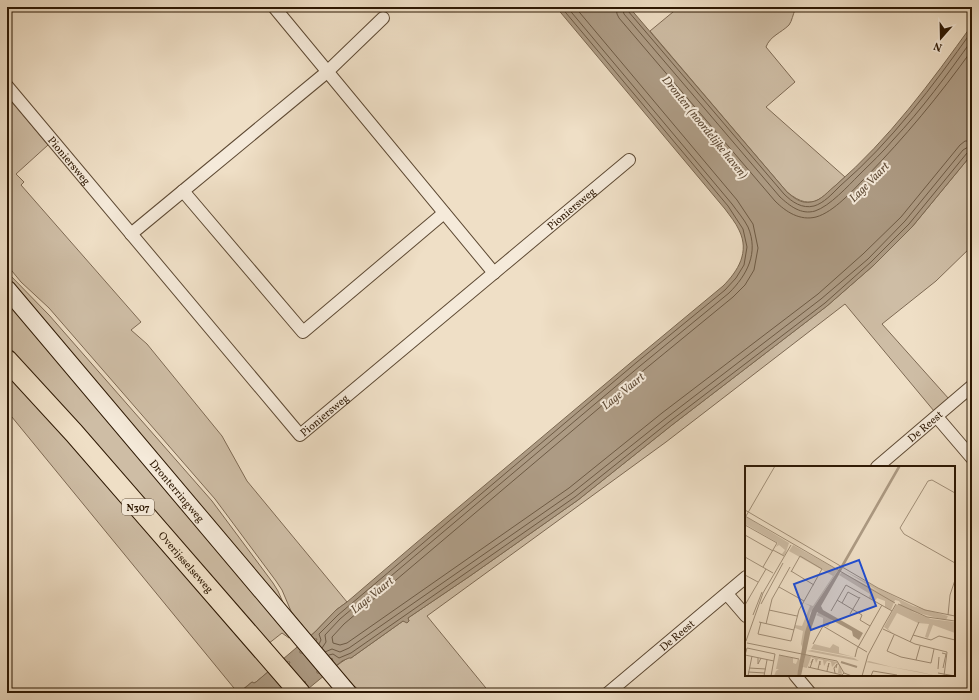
<svg xmlns="http://www.w3.org/2000/svg" width="979" height="700" font-family="Vollkorn,serif">
<style>
.green{fill:#cebda5;stroke:#7e6a54}
.water{fill:#ad9b84;stroke:#7a6750;fill-rule:evenodd}
.lines{fill:none;stroke-linecap:round;stroke-linejoin:round}
.shore{stroke:#6d5a44;stroke-width:1}
.minor-casing{stroke:#5e4a34;stroke-width:14}
.secondary-casing{stroke:#2d1803;stroke-width:19}
.trunk-casing{stroke:#2d1803;stroke-width:22}
.minor{stroke:#f5eada;stroke-width:12}
.secondary{stroke:#f5eada;stroke-width:17}
.trunk{stroke:#efdfc6;stroke-width:20}
.labels{text-anchor:middle;stroke-width:4;stroke-linejoin:round;paint-order:stroke}
.shield{fill:#f5eada;stroke:#695744;stroke-width:1}
.shield-label{font-size:10px;font-weight:bold;fill:#2d1803}
.street-label{font-size:11px;fill:#2d1803;stroke:#f5eada}
.water-label{font-size:12px;font-style:italic;fill:#604c37;stroke:#f5eada}
.inset-river{fill:none;stroke:#ad9b84;stroke-width:2}
.inset-road{fill:none;stroke:#a18f78;stroke-width:1}
.view{fill:#1d4ed8;fill-opacity:0.15;stroke:#1d4ed8;stroke-width:2}
.inset-edge{fill:none;stroke:#2d1803;stroke-width:2}
</style>
<rect width="100%" height="100%" fill="#efdfc6"/>
<filter id="stains"><feTurbulence type="fractalNoise" baseFrequency=".005" numOctaves="4"/><feColorMatrix values="0 0 0 0 .2 0 0 0 0 .09 0 0 0 0 .02 0 0 0 .5 -.17"/></filter>
<radialGradient id="worn" r=".72"><stop offset=".6" stop-color="#630" stop-opacity="0"/><stop offset="1" stop-color="#630" stop-opacity=".3"/></radialGradient>
<path class="green" d="M679,7h113l3,3c-2,4 -3,11 -6,15 -8,8 -19,11 -23,22l29,35 -29,25 79,70c-22,19 -31,37 -58,15l-137,-161z
M7,96l41,49 -32,29 8,8 -3,3 120,137 -10,8 16,14 75,92 25,45 100,121 -11,8 -25,26 -20,-25 -9,-21 -6,-9 -61,-82 -166,-191 -28,-26 -14,-17z
M972,154v92l-36,35 -54,43 67,75 -15,12 -89,-107 -179,138 -239,174 63,77h-127l-9,-7 -18,-20 13,-9 2,1 52,-37h6l-1,-3 62,-42 108,-76 94,-75 155,-119 47,-41 38,-38z
M7,272l42,43 163,186 61,82 5,8 11,25 -282,-335z
M7,298l285,337 -3,3 -7,-5 -14,11 -261,-295z
M7,369l266,299 -17,14 -2,1 -2,-1 -14,11 -231,-282z"/>
<path class="water" d="M556,7h73l158,185c7,6 14,12 24,10 10,-1 17,-11 25,-17 53,-46 95,-103 136,-160v129l-60,73 -38,38 -47,41 -155,119 -94,75 -108,76 -62,42 1,3 -2,2 -4,-2 -52,37h-2l-7,3 -39,32h-8l11,-9 -1,-3 -15,12h-51l13,-11 2,1 2,-1 60,-51 20,-21 11,-8 69,-59 219,-184 88,-73c15,-15 27,-34 16,-56 -3,-7 -9,-14 -14,-21zM315,639h2l-1,2 -13,12h-3v-2zM332,658l1,3 -14,12h-2v-2zM287,662h3l-1,2 -14,13 -2,-3z"/>
<g class="lines">
<path class="shore" d="M575,7l162,193 16,24 5,24 -4,22 -9,15 -12,12 -89,73 -300,254 -12,13 1,6 7,2 7,-2 222,-155 93,-75 156,-119 45,-40 38,-37 59,-72 5,-4h7
M616,7l1,7 2,4 156,183c11,11 25,20 41,16 18,-5 37,-27 50,-40 39,-40 73,-81 106,-127
M622,7l2,7 156,183c10,9 21,18 35,14 15,-5 33,-25 44,-36 12,-12 24,-23 34,-35 29,-31 54,-65 79,-100
M627,7l1,4 156,183c8,8 18,15 30,12 10,-3 18,-12 26,-20 51,-44 93,-100 132,-155
M319,644l2,-4 -2,-6 19,-19 299,-253 88,-72 11,-12 8,-13 3,-18 -4,-18 -15,-23 -167,-199
M322,648l4,-6 -1,-7 15,-16 300,-253 89,-73c18,-18 30,-40 19,-66 -4,-8 -11,-16 -16,-23l-165,-197
M325,652l7,-3 8,3 9,-4 223,-155 94,-75 155,-119 47,-40 37,-38 58,-71 5,-3h4
M329,655l4,-1 6,4 12,-5 224,-156 94,-75 156,-119 46,-41 38,-38 58,-71 5,-1"/>
<g class="minor-casing">
<g id="minor">
<path d="M274,7l220,266"/>
<path id="s1" d="M7,86l293,349 329,-275"/>
<path d="M183,191l120,141 141,-119"/>
<path d="M131,234l196,-162 56,-54"/>
<path d="M937,417l35,41"/>
<path id="s2" d="M877,467l95,-81"/>
<path d="M727,594l19,22"/>
<path d="M795,675l15,18"/>
<path id="s3" d="M608,693l138,-116"/>
</g>
</g>
<g class="secondary-casing">
<g id="secondary">
<path id="s4" d="M7,289l341,404"/>
</g>
</g>
<g class="trunk-casing">
<g id="trunk">
<path id="s5" d="M7,360l67,73 226,260"/>
</g>
</g>
<use href="#minor" class="minor"/>
<use href="#secondary" class="secondary"/>
<use href="#trunk" class="trunk"/>
</g>
<g class="labels">
<rect class="shield" x="122" y="499" width="32" height="16" rx="3"/>
<g class="shield-label">
<text x="138" y="511">N307</text>
</g>
<g class="street-label">
<text dy="4" stroke="none"><textPath href="#s1" startOffset="97">Pioniersweg</textPath></text>
<text dy="4" stroke="none"><textPath href="#s1" startOffset="809">Pioniersweg</textPath></text>
<text dy="4" stroke="none"><textPath href="#s1" startOffset="487">Pioniersweg</textPath></text>
<text dy="4" stroke="none"><textPath href="#s2" startOffset="63">De Reest</textPath></text>
<text dy="4" stroke="none"><textPath href="#s4" startOffset="264">Dronterringweg</textPath></text>
<text dy="4" stroke="none"><textPath href="#s5" startOffset="270">Overijsselseweg</textPath></text>
<text dy="4" stroke="none"><textPath href="#s3" startOffset="90">De Reest</textPath></text>
</g>
<g class="water-label">
<text transform="translate(705 127) rotate(51)" y="4">Dronten (noordelijke haven)</text>
<text transform="translate(869 182) rotate(-45)" y="4">Lage Vaart</text>
<text transform="translate(623 391) rotate(-39)" y="4">Lage Vaart</text>
<text transform="translate(372 595) rotate(-39)" y="4">Lage Vaart</text>
</g>
</g>
<g transform="translate(745 466)">
<rect width="210" height="210" fill="#efdfc6"/>
<path d="M0,50l44,27 -4,12h-2l-8,-5 7,4 3,-4 -6,-5 -3,2 2,-4 -33,-19zM48,79l45,25 -28,43 -7,36 -2,-5 2,-13 -8,-3v-3l7,1 8,-20 -6,-3 9,3 20,-30 -44,-25zM98,104l70,36 35,10 -2,4 -5,-1 -30,-8 20,8 24,3v11l-22,-8 -5,13 -3,-1 4,-13 -11,-1 -21,-10 -9,16 8,7 -12,-9 12,-22 5,-1 -2,-3 -4,-1 -4,10 -6,-3v-6l-8,-3 -2,3 -6,-3 1,-4 -31,-19 3,-3 39,21zM74,146l13,8 -4,7 -5,-2v-7l-7,-3zM69,178l16,4 3,-4 6,3v6l15,4 -43,-8zM67,184l42,8 5,3 -52,-10zM34,189l14,3v5l3,1 2,-5 3,1 -4,16h-23l2,-5 3,-2h-3zM60,189l32,7 2,2 2,3 1,7 -4,-1 1,-8 -3,-2 -4,4 -1,-5 -4,-1 -3,5 -1,-6 -5,-1 -2,4 -1,-4 -4,-2 -4,11 -4,-1zM124,195l23,6 28,5 17,4 -71,-14z" fill="#cebda5"/>
<path d="M153,0h3l-80,140 2,4 40,23 -4,7 -6,-4 -1,-5 -35,-19 -6,17 -10,47h-4l8,-44 7,-22 27,-41z" fill="#ad9b84"/>
<path class="inset-river" d="M96,196l16,5"/>
<path class="inset-road" d="M210,27l-23,-13 -4,1 -28,47 4,6 51,29M0,44l133,78 47,22 30,6M0,50l150,87M1,50l29,-50M0,59l32,18 -14,24M0,69l28,16M28,84l11,6M0,91l28,16M46,105l23,14M0,109l13,7M34,121l25,14M92,134l25,15 -2,5 10,6M97,137l6,-11 11,6M16,138l22,-41M153,138l29,13 28,4M0,139l21,-36M24,144l28,6M86,145l15,-26 46,26M105,148l10,-17M8,149l9,-23M203,149l2,-20 5,-15M14,156l35,8M16,156l-3,12 33,7 8,-31 23,-41 -22,-13 -9,16M21,158l6,-25 18,-32M139,159l12,-21M78,160l44,26M138,163l32,15 32,8 -3,24M149,169l-7,16 14,6 30,6 3,-14M168,169l18,5 8,-4 16,4M1,175l17,-48 28,-48M165,176l9,-20M2,177l90,18 7,12 8,3M68,178l10,-18M197,187l4,1 -3,14M0,189l2,-7 28,6 -4,22M0,189l29,6M34,189l20,4M110,191l2,-8 25,-44M13,192v6l3,-6M171,194l4,-14M63,201l34,8 2,-2M4,202l17,1M65,202l3,-9 -2,4M73,203l2,-8v4M193,203l1,-12M82,205l2,-8 -1,4M3,206l17,1M90,207l-1,-5 3,-4 -1,4M193,207l17,3M3,210l4,-20M19,210l3,-16M117,210l6,-21 16,-30M126,210l2,-5 24,4"/>
<path class="view" d="M114,94l17,46 -65,24 -17,-46z"/>
<rect width="210" height="210" class="inset-edge"/>
</g>
<rect width="979" height="700" fill="none" stroke="#efdfc6" stroke-width="24"/>
<rect x="8" y="8" width="963" height="684" fill="none" stroke="#2d1803" stroke-width="2"/>
<rect x="12" y="12" width="955" height="676" fill="none" stroke="#2d1803"/>
<g transform="translate(941 38) rotate(200)" stroke="#f5eada" stroke-width="3" paint-order="stroke">
<path d="M0-3L7 15L0 10L-7 15Z" fill="#2d1803"/>
<text y="-6" font-size="11" font-weight="bold" text-anchor="middle" fill="#2d1803">N</text>
</g>
<rect width="100%" height="100%" filter="url(#stains)"/>
<rect width="100%" height="100%" fill="url(#worn)"/>
</svg>
